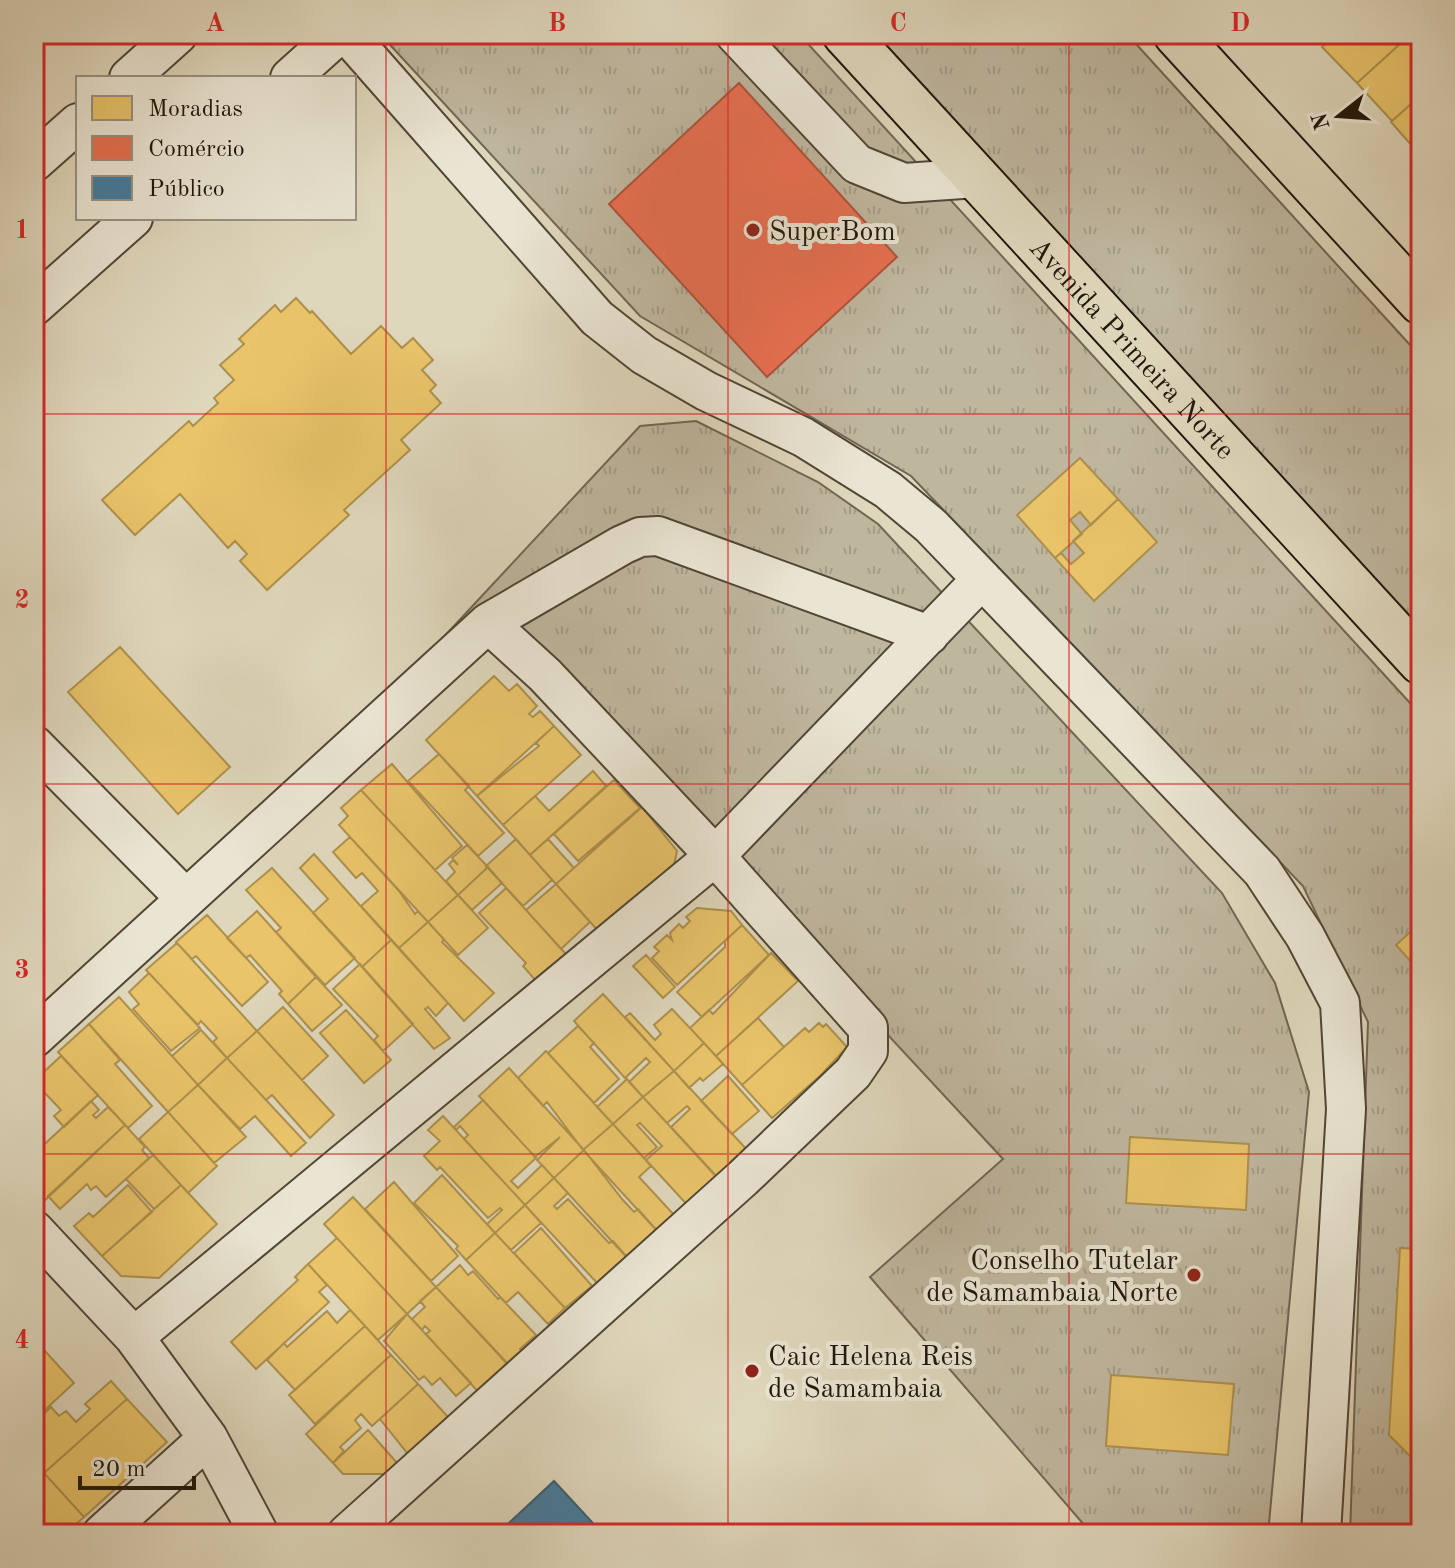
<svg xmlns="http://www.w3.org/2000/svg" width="1455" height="1568" font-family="'Old Standard TT',serif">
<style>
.park{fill:url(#park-tufts);stroke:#706654;stroke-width:2}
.homes{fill:#e9c46a;stroke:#ad904d;stroke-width:2}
.shops{fill:#e76f51;stroke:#ab543c;stroke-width:2}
.public{fill:#457b9d;stroke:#3a5d71;stroke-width:2}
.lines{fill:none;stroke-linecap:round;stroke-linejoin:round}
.minor-casing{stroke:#504636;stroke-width:42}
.major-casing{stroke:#20160a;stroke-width:48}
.minor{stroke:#eae5d3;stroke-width:38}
.major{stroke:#dfd7bc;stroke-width:44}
.grid{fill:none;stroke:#d62828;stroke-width:2;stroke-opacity:0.55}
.poi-dot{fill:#8f2418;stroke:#eae5d3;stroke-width:3}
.labels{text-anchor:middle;stroke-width:8;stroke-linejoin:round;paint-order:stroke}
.poi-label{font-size:28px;fill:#20160a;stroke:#eae5d3;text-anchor:start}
.street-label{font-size:28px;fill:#20160a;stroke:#eae5d3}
.neatline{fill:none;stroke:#d62828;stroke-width:3}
.grid-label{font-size:26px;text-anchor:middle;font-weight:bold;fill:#d62828}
</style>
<defs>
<pattern id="park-tufts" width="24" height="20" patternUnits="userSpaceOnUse" patternTransform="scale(2)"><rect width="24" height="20" fill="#bfb69e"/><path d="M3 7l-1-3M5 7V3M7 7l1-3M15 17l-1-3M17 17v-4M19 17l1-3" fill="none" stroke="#a49c87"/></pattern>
</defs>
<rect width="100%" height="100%" fill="#dfd7bc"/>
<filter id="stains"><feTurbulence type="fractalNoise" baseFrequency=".0025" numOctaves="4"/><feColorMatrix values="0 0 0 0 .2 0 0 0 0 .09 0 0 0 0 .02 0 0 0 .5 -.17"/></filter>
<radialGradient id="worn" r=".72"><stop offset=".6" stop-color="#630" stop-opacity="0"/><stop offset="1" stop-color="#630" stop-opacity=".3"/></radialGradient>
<path class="park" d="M380,34h419l622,681v819h-71l18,-512 -65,-136 -392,-410 -271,-160z
M870,34h257l294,323v274z
M696,421l122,61 60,42 344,369 53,90 34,109 -41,442h-176l-222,-257 133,-118 -488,-526 -76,9 201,-216z"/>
<path class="homes" d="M1335,34h76l-54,49 -35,-36z
M1411,34l10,7v54l-29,26 -35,-38z
M1421,95v61l-30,-34z
M296,298l14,15 2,-2 39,43 30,-28 21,22 11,-10 20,22 -11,10 14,15 -6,6 11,12 -40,37 9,10 -66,60 5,5 -82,75 -27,-29 7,-7 -12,-13 -7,7 -48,-54 -45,41 -33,-35 87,-79 4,5 25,-23 -4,-5 20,-18 -14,-15 24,-21 -5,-5 36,-34 6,7z
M1080,458l38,41 -27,26 -11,-13 -10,8 12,14 -27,24 -38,-43z
M1118,499l39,43 -63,59 -39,-43 6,-5 10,11 13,-11 -11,-12z
M120,647l110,120 -52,47 -110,-122z
M494,676l15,15 8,-7 20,22 -8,8 4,3 7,-6 14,15 -77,70 -51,-56z
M554,726l27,29 -78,70 -26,-29 62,-50 -3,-3z
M439,754l30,32 -4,4 39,43 -26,23 -70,-75z
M392,764l70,82 -27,24 -74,-80z
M593,771l13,15 -76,69 -27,-30 32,-29 14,15z
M614,780l26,28 -62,53 -24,-27z
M361,790l97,105 -30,27 -89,-97 9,-9 -7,-8z
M642,807l35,44 -4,18 -72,65 -45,-50z
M350,837l49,54 16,23 3,-3 10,11 -29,26 -38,-42 17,-15 -16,-18 -6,5 -23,-26z
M516,839l36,41 -29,26 -37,-40z
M548,839l26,29 -18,16 -26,-29z
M467,845l21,22 -30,28 -12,-14 9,-9 -6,-8 4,-4 5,5 -6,-7z
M314,854l77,86 -29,27 -49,-54 15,-14 -28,-31z
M488,867l14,16 -30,27 -14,-15z
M272,868l83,90 -30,27 -49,-53 5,-4 -35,-38z
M556,884l34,38 -29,27 -35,-39z
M506,888l60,66 -29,28 -14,-16 3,-3 -47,-50z
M458,895l30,33 -30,27 -30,-33z
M697,908l34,3 11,14 -65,60 -25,-27 7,-7 -5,-4 13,-12 5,5 -2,-7 9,-9 4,4 7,-7 -4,-4z
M257,911l59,66 -28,27 -9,-10 3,-3 -32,-36 -4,3 -19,-20z
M207,915l61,67 -26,24 -46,-50 -4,3 -16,-17z
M428,922l16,17 -2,3 52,51 -30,28 -65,-73z
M1421,922v51l-25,-28z
M742,925l27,30 -67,62 -25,-25 48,-45v-6z
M391,940l57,63 -12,13 -8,-9 -3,2 25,29 -16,11 -72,-82z
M177,943l80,88 -30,27 -14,-16 4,-4 -16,-17 -3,4 -52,-55z
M771,953l27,28 -82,75 -26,-28 19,-18 4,4z
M646,955l29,32 -12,11 -30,-32z
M360,964l53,60 -30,27 -9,-11 4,-4 -45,-47z
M149,973l51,55 -29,23 -38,-42 6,-5 -10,-12z
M316,977l26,28 -30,26 -24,-27z
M603,994l71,77 -31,26 -14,-15 21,-20 -4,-4 -21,20 -51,-57z
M119,997l79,88 -30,27 -79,-88z
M283,1007l45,49 -26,24 -45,-49z
M672,1009l32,34 -30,28 -49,-54 5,-4 25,27 6,-6 -7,-9z
M346,1010l45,50 -27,23 -44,-50z
M758,1018l26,29 -42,38 -26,-29z
M819,1023l4,4 3,-3 21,23 -27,29 -48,42 -30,-33 63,-57 4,4z
M89,1024l31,36 -5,4 37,42 -24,22 -70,-76z
M578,1026l16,17 -4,4 29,32 -25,24 -46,-50z
M201,1030l26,28 -29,27 -26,-29z
M257,1031l77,84 -24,23 -38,-43 -6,5 -39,-42z
M704,1043l19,21 -20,17 -3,-3 -11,10 -15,-17z
M546,1051l67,73 -30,26 -36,-48 -4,4 -25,-28z
M61,1056l37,39 -34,32 -10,-11 7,-6 -19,-20 -3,3 -5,-5v-7z
M227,1058l79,85 -15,13 -36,-40 -15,13 -42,-44z
M509,1068l75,82 -30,28 -17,-18 23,-23 -25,20 -56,-61z
M674,1071l75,81 -30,27 -48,-52 19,-18 -3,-3 -20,17 -24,-26z
M728,1076l31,35 -27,23 -31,-33z
M627,1079l16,18 -30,27 -16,-17z
M198,1085l48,52 -32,26 -46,-51z
M643,1097l79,86 -30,27 -46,-50 16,-14 -22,-23 -3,2 20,22 -13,11 -31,-34z
M483,1100l53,58 -25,23 7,7 24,-23 12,13 -29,27 -61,-66 4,-4 -8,-9 -4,4 -2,-3z
M91,1101l8,9 -6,5 3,3 12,-11 17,18 -84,79 -7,-8v-42z
M168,1112l49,54 -29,27 -49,-54z
M443,1116l82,89 -30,28 -8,-9 15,-14 -2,-2 -12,10 -48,-51 -3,3 -13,-14 16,-15 -12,-11z
M613,1124l38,42 -12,11 36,39 -17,16 -75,-82z
M125,1125l20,22 -3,3 7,8 -43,39 -10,-11 -5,4 -4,-6 -27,25 -12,-13z
M1130,1137l119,7 -3,66 -120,-7z
M584,1150l38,49 12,13 4,-3 22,25 -30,27 -76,-83z
M153,1155l28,30 -27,24 -28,-30z
M442,1175l53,58 -29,27 -10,-11 2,-3 -44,-43z
M554,1178l14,15 -14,13 3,3 11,-10 41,44 4,-2 14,16 -29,27 -73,-79z
M394,1182l64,74 -27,25 -66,-72z
M128,1185l24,27 -50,44 -28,-30 15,-13 4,4z
M181,1185l36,39 -58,54 -38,-2 -19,-20z
M353,1197l83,90 -29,27 -83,-90z
M525,1205l16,18 -30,27 -16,-17z
M541,1228l51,58 -27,22 -51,-55z
M495,1233l70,75 -17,16 -30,-32 -12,11 -40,-43z
M337,1238l70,76 -29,26 -70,-76z
M1400,1248l21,1 -2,216 -30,-30z
M308,1264l19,21 -8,7 10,10 -73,67 -25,-27 67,-62 -3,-3z
M460,1265l8,10 5,-4 25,28 2,-2 36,38 -16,14 4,4 -14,13 -74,-79z
M436,1287l75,81 -30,27 -55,-61 4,-3 -5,-5 -3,4 -10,-11 13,-12 -5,-6z
M350,1310l15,16 -70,64 -28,-30 17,-17 3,4 40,-36 10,12z
M407,1314l64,69 -15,13 -16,-18 -8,7 -8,-9 -5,4 -35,-39z
M365,1326l26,29 -76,69 -26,-29z
M45,1351l29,32 -40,37v-60z
M391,1355l27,29 -46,42 -11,-12 -6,6 6,8 -21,19 4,4 -11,12 -27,-29z
M1111,1375l123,9 -6,71 -122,-9z
M111,1381l16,18 -83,74 -10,-11v-39l17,-16 8,9 7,-5 10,11 14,-13 -5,-5z
M418,1384l30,33 -40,37 -28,-35z
M127,1399l40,43 -83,75 -40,-44z
M368,1430l29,33 -13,11h-41l-10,-11z
M34,1462l50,55 -19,17h-19l-12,-13z"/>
<path class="shops" d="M739,83l158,174 -130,120 -158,-173z"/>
<path class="public" d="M554,1481l49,53h-106z"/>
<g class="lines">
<g class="minor-casing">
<path id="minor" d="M347,34l250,284 47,37 62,36 97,46 85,53 43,36 331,345 43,65 35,67 6,106 -25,425
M735,34l122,130 47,19 73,-5
M129,78l49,-44
M290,78l49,-44
M34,162l44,-39
M34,306l99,-88
M488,623l134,-78 18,-8 18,-1 271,99
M34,745l152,154
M34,1038l454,-415 57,52 170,181 153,172v23l-15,22 -110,105 -396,356
M34,1230l100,107 74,101 51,96
M134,1337l581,-481 267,-277
M102,1534l106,-96"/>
</g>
<g class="major-casing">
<g id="major">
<path id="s1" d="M845,34l576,628"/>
<path d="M1176,34l245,268"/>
</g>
</g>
<use href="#minor" class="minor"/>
<use href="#major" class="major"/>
</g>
<path class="grid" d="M386,34v1500M728,34v1500M1069,34v1500M34,414h1387M34,784h1387M34,1154h1387"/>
<g class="poi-dot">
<circle cx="753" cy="230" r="8"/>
<circle cx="1194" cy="1275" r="8"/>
<circle cx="752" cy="1371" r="8"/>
</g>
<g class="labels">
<g class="poi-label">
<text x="769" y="240">SuperBom</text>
<text x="1178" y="1269" text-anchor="end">Conselho Tutelar<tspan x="1178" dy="32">de Samambaia Norte</tspan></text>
<text x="768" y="1365">Caic Helena Reis<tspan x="768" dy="32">de Samambaia</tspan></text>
</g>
<g class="street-label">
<text dy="10" stroke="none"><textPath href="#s1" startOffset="426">Avenida Primeira Norte</textPath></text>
</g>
</g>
<rect width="1455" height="1568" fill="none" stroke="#dfd7bc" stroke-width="88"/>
<rect x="76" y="76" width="280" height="144" fill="#eae5d3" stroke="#999283" stroke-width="2"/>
<rect x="92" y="96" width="40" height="24" fill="#e9c46a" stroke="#999283" stroke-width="2"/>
<text x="148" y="116" font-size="24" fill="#20160a">Moradias</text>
<rect x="92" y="136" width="40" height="24" fill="#e76f51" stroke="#999283" stroke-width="2"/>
<text x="148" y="156" font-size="24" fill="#20160a">Comércio</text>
<rect x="92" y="176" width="40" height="24" fill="#457b9d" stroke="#999283" stroke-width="2"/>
<text x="148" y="196" font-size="24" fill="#20160a">Público</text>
<g transform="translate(1339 116) rotate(253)" stroke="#eae5d3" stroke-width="6" paint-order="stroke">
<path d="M0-6L14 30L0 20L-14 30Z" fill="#20160a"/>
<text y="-12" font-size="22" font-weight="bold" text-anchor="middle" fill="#20160a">N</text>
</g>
<path d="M80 1476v12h114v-12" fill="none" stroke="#20160a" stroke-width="4"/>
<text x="92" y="1476" font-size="24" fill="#20160a" stroke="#eae5d3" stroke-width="6" paint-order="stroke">20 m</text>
<rect x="44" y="44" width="1367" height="1480" class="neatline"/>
<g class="grid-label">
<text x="215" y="31">A</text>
<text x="557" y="31">B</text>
<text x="898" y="31">C</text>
<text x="1240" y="31">D</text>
<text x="22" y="238">1</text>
<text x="22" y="608">2</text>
<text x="22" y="978">3</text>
<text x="22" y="1348">4</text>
</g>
<rect width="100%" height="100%" filter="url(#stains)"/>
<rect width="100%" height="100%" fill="url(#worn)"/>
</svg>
